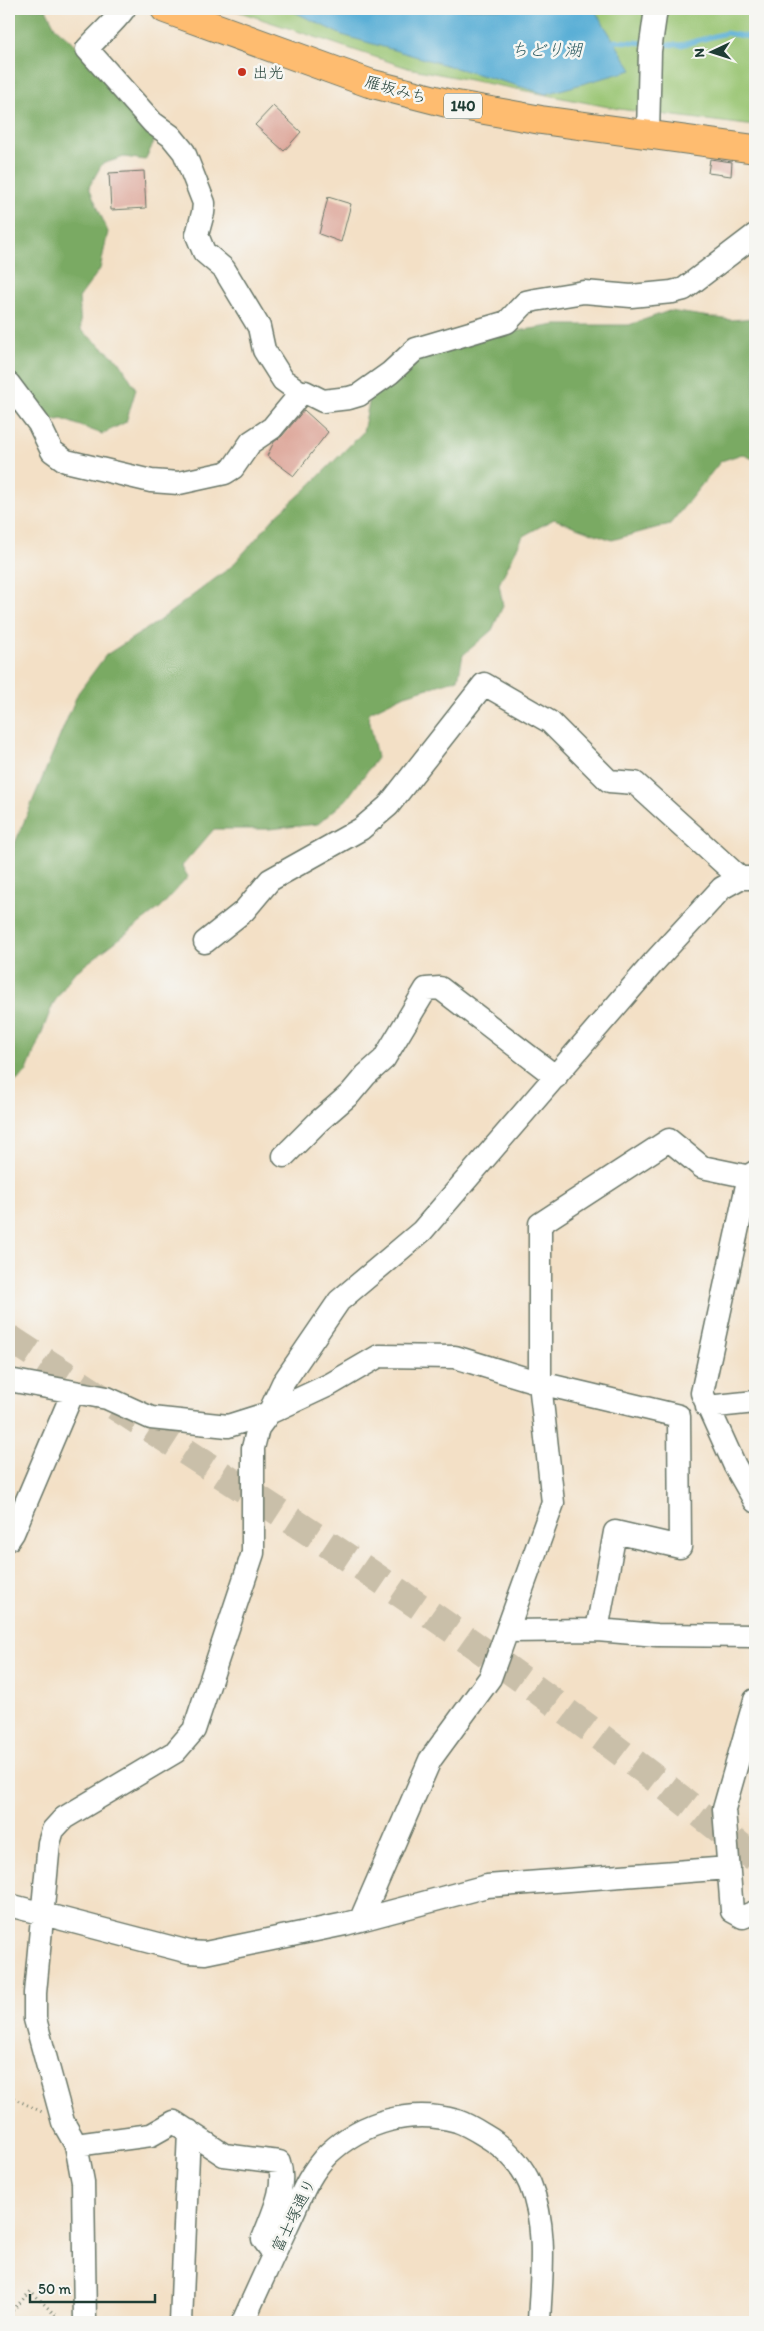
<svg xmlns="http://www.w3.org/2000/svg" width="764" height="2331" font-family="Itim,'Klee One',sans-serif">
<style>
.green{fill:#98c471;stroke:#5c8052}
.forest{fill:#7aaa63;stroke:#4c744c}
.water{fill:#5aafd6;stroke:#3c7685}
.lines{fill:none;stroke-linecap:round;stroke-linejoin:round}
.stream{stroke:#5aafd6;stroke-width:5}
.building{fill:#dea99c}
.highway-tunnel{stroke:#c9bfa9;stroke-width:28;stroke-dasharray:28 14;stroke-linecap:butt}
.minor-casing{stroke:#697667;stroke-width:25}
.highway-casing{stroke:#697667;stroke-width:30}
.path{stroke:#697667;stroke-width:3;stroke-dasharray:1 4;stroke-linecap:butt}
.minor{stroke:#fff;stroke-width:22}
.highway{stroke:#febc70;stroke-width:28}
.poi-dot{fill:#c8321e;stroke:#f6f6f2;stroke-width:2}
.labels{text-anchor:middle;stroke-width:5;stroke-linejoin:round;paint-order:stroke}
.shield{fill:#f6f6f2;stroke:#60746d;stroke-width:1}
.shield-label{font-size:15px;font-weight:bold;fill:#1f3d34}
.poi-label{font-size:16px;fill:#1f3d34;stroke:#f6f6f2;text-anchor:start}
.street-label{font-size:16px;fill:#1f3d34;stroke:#f6f6f2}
.water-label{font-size:18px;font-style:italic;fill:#315f65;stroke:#f6f6f2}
</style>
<rect width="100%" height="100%" fill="#f6f6f2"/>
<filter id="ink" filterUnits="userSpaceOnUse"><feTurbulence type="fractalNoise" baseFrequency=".02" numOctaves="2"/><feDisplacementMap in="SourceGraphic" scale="10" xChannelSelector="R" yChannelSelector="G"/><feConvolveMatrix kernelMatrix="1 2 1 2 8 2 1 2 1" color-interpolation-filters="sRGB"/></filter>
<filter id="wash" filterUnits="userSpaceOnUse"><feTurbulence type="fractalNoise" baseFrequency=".0096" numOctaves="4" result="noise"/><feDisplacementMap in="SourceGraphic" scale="20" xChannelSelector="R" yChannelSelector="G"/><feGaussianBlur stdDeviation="1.12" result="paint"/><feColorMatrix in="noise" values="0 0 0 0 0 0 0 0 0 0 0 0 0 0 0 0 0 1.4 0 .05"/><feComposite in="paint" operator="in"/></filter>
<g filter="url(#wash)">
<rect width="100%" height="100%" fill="#f3e0c6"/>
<path class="green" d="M231,9h524v117l-136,-17 -211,-41z"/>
<path class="forest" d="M9,9h37l9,18 22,19 60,66 18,28 -10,20 -21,-3 -22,7 -13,23 19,45 -8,37 -21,29 2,32 38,31 17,28 -10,33 -24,12 -40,-15 -17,3 -36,-48z
M669,311l62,9 24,-2v142l-13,-6 -21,7 -51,63 -58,16 -58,-21 -31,17 -24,48 4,22 -11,24 -29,25 -5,24 -53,16 -37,18 9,45 -31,42 -28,24 -49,5h-55l-32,37 6,11 -27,30 -88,67 -20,30 -27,69 -17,14v-235l4,-4 65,-155 28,-38 50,-32 76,-57 44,-50 29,-26 58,-58 10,-49 50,-37 133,-21h73z"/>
<path class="water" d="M288,9h306l38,61 -86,24 -204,-59z"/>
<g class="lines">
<path class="stream" d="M615,41l31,2
M657,44l24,1 45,-12 29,5"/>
</g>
<g id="blocks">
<path class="building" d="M273,106l28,26 -17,19 -29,-26z
M710,159l22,3 -1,14 -23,-3z
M144,171l2,37 -35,2 -2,-37z
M328,197l23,7 -10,38 -22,-8z
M304,410l24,22 -34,44 -27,-20 7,-14 8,-6z"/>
</g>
</g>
<g filter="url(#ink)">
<use href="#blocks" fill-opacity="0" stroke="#697667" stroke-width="1"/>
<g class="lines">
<path class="highway-tunnel" d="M9,1338c120,78 242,154 360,234 133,90 262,185 386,286"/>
<g class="minor-casing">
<path id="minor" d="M648,134l2,-83 6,-42
M9,384l30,40 13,27 14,10 85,20 28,2 46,-10 8,-5 18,-26 21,-14 29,-35 -18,-13 -19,-30 -5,-23 -35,-58 -20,-17 -7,-17 6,-22 1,-10 -20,-51 -13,-16 -18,-13 -66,-74c12,-14 26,-25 37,-40
M301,393l4,-1 18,9 26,-3 10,-3 31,-22 26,-24 91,-27 19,-20 9,-2 49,-8 47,4 41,-4 12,-3 71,-54
M205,942l39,-31 26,-31 91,-51 27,-23 96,-122 66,38 59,59 26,2 105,95
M284,1156l35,-35 31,-27 16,-19 18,-16 42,-70 14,-1 116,89
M755,1172l-6,4 -47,217 33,73 20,35
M755,1178l-53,-11 -33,-27 -129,84v159l139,33 1,131 -65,-15 -18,98 60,5 98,1
M9,1380l98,18 44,20 77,8 41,-13 62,-29 48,-28 76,1 85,26 13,120 -63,175 -60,82 -69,159
M707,1407l48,-5
M9,1539l4,-6 60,-141
M508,1631l89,-1
M755,1700l-31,109 8,102 11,6 12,-5
M9,1905l180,47 16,1 140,-29 142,-38 242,-18
M76,2145l75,-10 23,-13 50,33 55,7c8,25 -7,53 -16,77l11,15
M85,2322l-2,-140 -7,-37 -13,-23 -28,-103v-26l14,-150 4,-13 11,-12 111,-66 19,-22 59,-177v-105l5,-20 11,-15 14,-30 56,-82 83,-70 231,-268 69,-75 18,-10h15
M181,2322l8,-191
M243,2322c14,-32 29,-64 44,-96 12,-25 21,-52 41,-72 35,-33 83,-46 129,-33 9,3 19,9 27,14 19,11 37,28 46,49 18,44 11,92 9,138"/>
</g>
<g class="highway-casing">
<path id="highway" d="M165,9l204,74 82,21 90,16 214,29"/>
</g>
<path class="path" d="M9,2096l33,16
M9,2314l22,-23 31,31"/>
<use href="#minor" class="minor"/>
<use href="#highway" class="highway"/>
</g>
</g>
<circle class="poi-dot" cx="242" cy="72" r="5"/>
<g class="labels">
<rect class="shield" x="444" y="93.5" width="38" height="25" rx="4"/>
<g class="shield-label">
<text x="463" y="111">140</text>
</g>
<g class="poi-label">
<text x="252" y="78">出光</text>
</g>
<g class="street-label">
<text transform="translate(396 89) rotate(16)" y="6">雁坂みち</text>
<text transform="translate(293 2215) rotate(-64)" y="6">富士塚通り</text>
</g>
<g class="water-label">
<text x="546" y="56">ちどり湖</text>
</g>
</g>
<rect width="764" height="2331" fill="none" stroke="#f6f6f2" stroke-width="30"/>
<g transform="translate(712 52) rotate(266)" stroke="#f6f6f2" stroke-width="4" paint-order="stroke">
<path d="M0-4L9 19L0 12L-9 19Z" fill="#1f3d34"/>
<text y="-8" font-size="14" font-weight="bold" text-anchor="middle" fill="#1f3d34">N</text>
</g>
<path d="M30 2294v8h125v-8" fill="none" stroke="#1f3d34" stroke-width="2.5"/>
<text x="38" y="2294" font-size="15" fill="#1f3d34" stroke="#f6f6f2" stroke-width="4" paint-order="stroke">50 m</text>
</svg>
